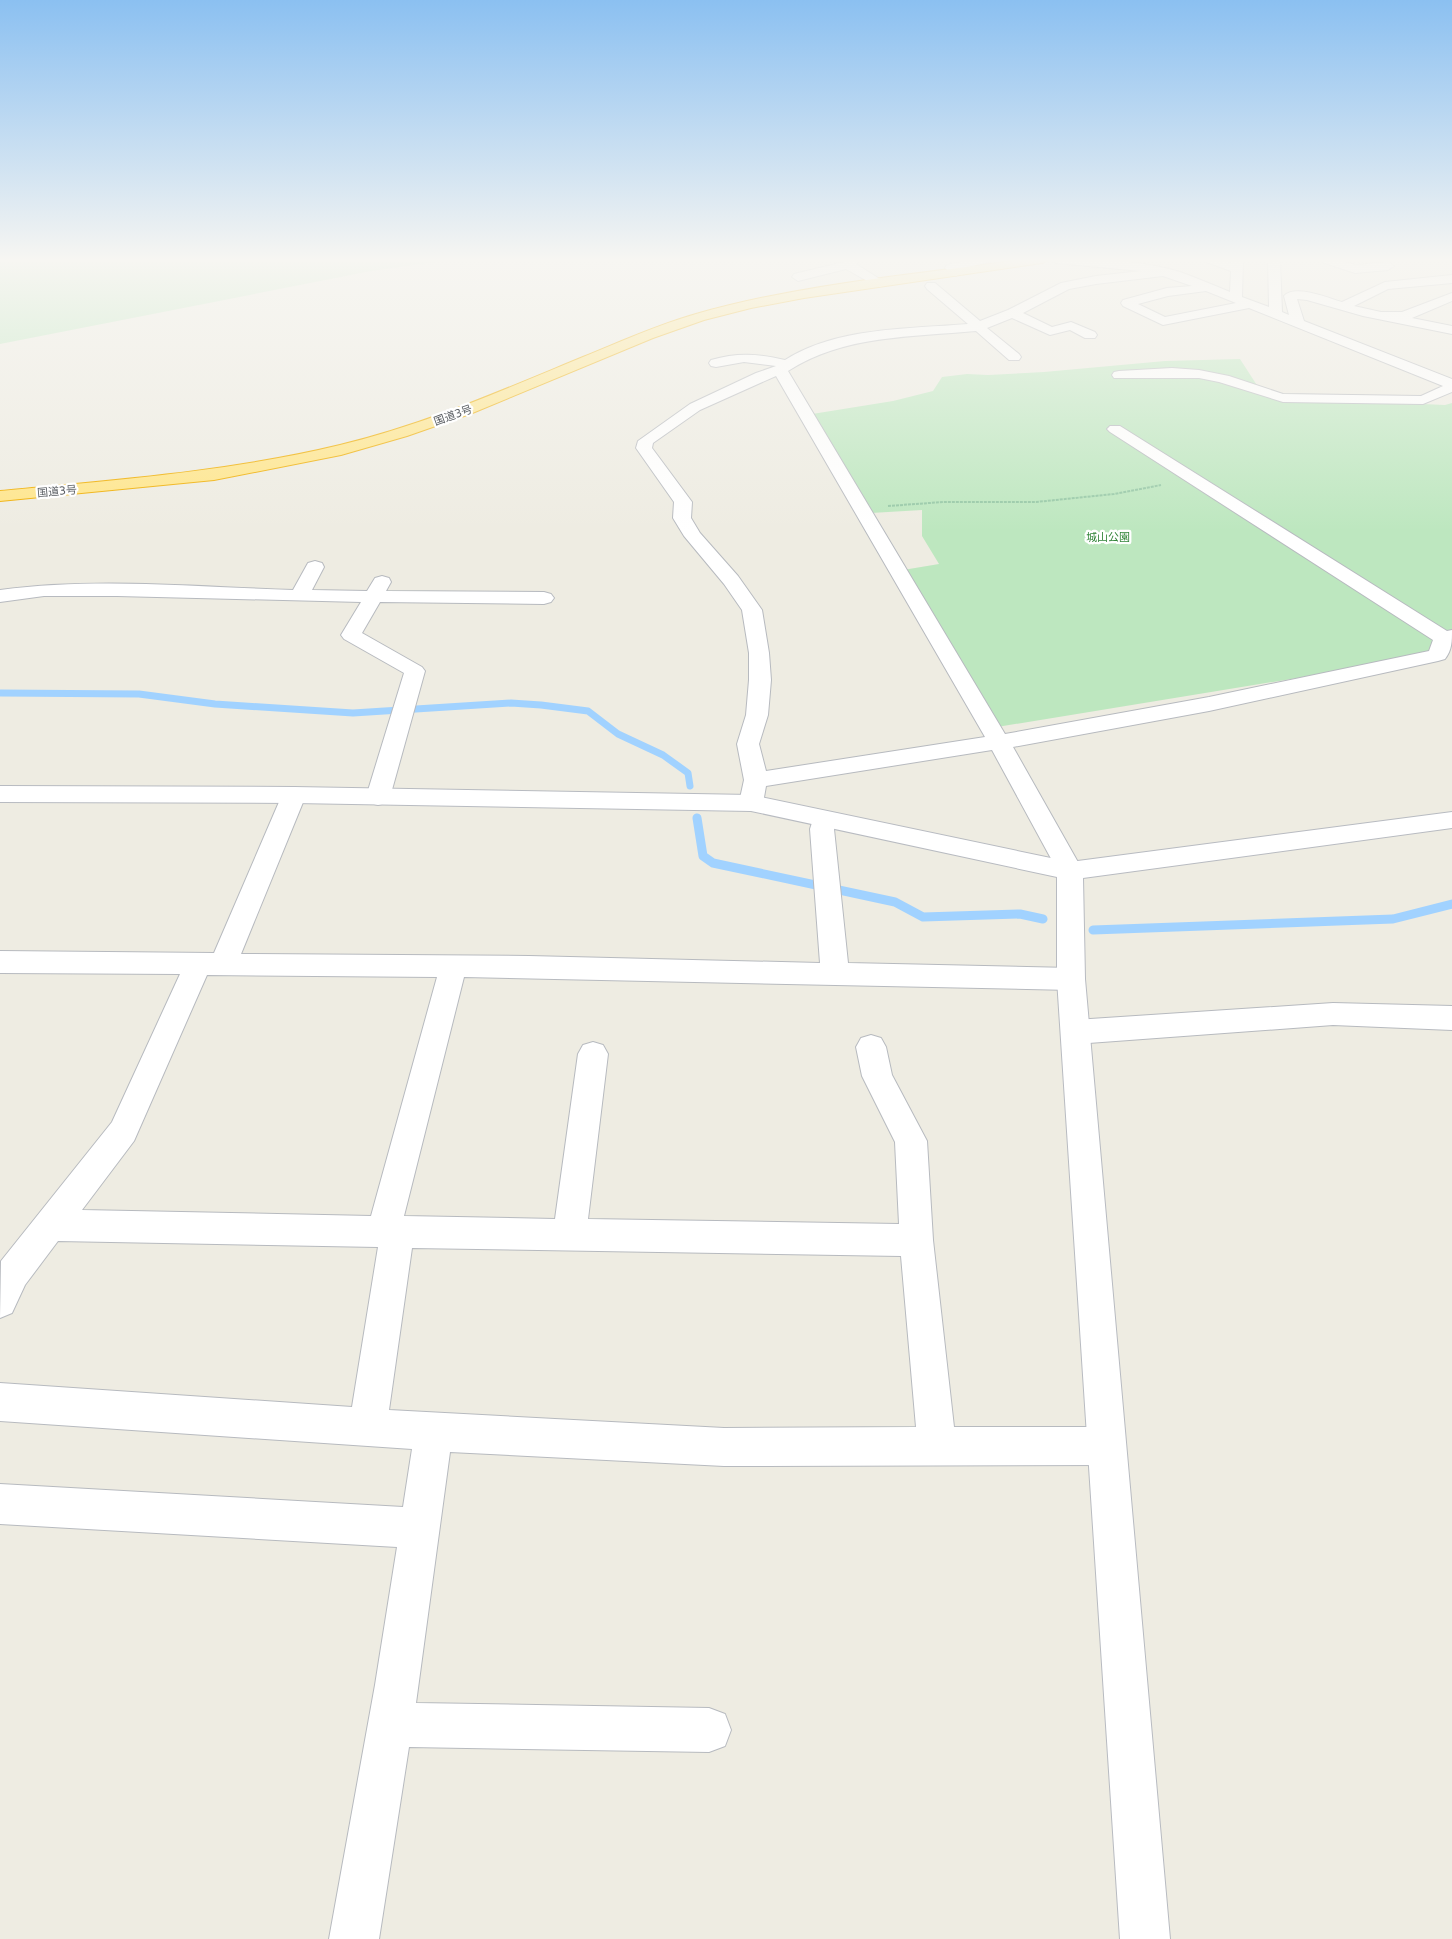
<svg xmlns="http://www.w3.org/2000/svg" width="1452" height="1939" font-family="'DejaVu Sans','Noto Sans JP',sans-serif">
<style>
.green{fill:#bde7bf}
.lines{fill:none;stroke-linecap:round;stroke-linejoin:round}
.stream-far1{stroke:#a1d2ff;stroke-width:7}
.stream{stroke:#a1d2ff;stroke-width:9}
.street-casing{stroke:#b7babf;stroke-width:2}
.secondary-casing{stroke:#b8bbc1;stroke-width:2}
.highway-casing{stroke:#f0ae00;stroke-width:2}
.path{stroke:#96c8a6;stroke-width:2;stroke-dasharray:3 1;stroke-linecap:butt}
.street{fill:#fff;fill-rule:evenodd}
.secondary{fill:#fff;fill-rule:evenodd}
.highway{fill:#ffe588;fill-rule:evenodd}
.labels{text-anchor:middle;stroke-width:4.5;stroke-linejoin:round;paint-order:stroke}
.far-street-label{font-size:11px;fill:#5a5e63;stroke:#fff}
.far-park-label{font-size:11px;fill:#318438;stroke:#fff}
</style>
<rect width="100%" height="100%" fill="#eeece2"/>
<path class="green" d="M0,260h449l-78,11 -371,73z
M1240,359l22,34 21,5 162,7 7,-2v232l-8,3 -6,17 -441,72 -100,-156 42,-7 -17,-28v-26l-51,3 -65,-98 87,-14 40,-10 9,-14 25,-3 21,1 56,-3 121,-11z"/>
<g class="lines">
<path class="stream-far1" d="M0,693l139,1 76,10 138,9 158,-10 30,2 47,6 30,23 45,21 25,18 2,13"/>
<path class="stream" d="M697,818l6,38 10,7 182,39 28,15 97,-3 23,5
M1093,930l300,-11 59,-15"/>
<g class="street-casing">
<path id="street" d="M847,260h13l-4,4 30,19 -6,4 -4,-1 -30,-17 -48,12 -6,-4 2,-3 50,-12z
M971,260h20l-2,2 -29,7 2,3 -6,4 -4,-1 -7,-7 2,-3z
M1050,260c42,-2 90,0 130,12 17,6 33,13 50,20l1,-21 -25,-9 -2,-2h17l10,3v-3h12l-1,37 27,10 -1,-47h12l2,52 7,3 -5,-19c11,-12 44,2 58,6l43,-20 67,-7v8l-64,6 -34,17 27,6h21l50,-19v8l-40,17 40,8v8l-89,-18 -56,-16 -10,-1 7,22 148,58v13l-29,12 -140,-2 -64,-20 -20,-4h-85l-2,-3 2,-3 5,-1 53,-3 27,2 30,6 54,18 138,2 22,-10 -194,-78 -86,17 -40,-19 -2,-3 2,-3 44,-12 25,-2 -29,-10 -67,8 -27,5 -46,24 29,14 19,-5 24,10 2,3 -2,3h-10l-15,-8 -20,5 -38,-17 -25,10 32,26 2,3 -2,3h-10l-33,-29c-64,6 -133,4 -188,40l217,363 204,-37 220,-46 4,-11 -323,-208 -3,-3 3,-3h10l327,205 5,-1c0,11 0,20 -7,29l-7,2 -229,50 -196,36 70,124 -4,6 -9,3 -9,-3 -69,-127 -226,36 -3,17 -4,6 -8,2 -8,-2 -4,-6 5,-23 -7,-36 9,-29 3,-35v-27l-7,-43 -18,-26 -40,-48 -11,-18 1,-16 -38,-54 2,-7 52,-37 66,-31 20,-7 -32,-4 -28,5 -5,-1 -2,-3 2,-3c27,-8 48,-6 74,0 52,-33 123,-31 183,-36l-41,-35 -2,-3 2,-3h8l45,38 28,-11 53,-27 35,-7 45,-5 -85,-8zM1206,291l30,12 -71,14 -27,-13 30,-8zM776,376l209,361 -219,34 -7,-27 9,-29 3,-35 -2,-27 -7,-43 -24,-34 -38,-43 -9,-15 1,-16 -40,-54 1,-5 47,-33z
M1320,260h18l18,5 32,-3 6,4 -6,4 -33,3 -33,-11z
M315,561l7,2 2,4 -12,23 55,1 8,-13 7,-2 7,2 2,4 -5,9 158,1 7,2 3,4 -3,4 -7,2 -164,-2 -18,31 60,34 3,4 -35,126 -4,6 -8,2 -8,-2 -4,-6 38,-124 -60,-34 -3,-4 20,-33 -244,-6h-73l-44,6v-12c96,-13 196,-3 293,0l15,-27z
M294,787l8,2 4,6 -65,159 288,2 291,7 -10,-134 5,-16 9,-2 9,2 3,6 -2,10 14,134 223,5 10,3 4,8 -4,8 -10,3 -607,-13 -60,239 151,3 23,-165 5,-9 10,-3 10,3 5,9 -20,165 311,5 -4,-82 -33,-66 -6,-29 5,-9 10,-3 10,3 5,9 6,28 35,66 6,99 21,187h153l13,6 6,13 -6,13 -13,6 -383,1 -274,-14 -34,251 293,5 16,6 6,16 -6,16 -16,6 -300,-5 -30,192h-50l46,-254 22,-138 -397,-23v-40l403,23 9,-58 -412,-28v-38l352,24 26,-160 -320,-6 -33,44 -13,28 -12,5 1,-57 111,-139 68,-148 -180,-1v-22l214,2 68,-158 4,-6zM207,975l230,2 -66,239 -289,-6 52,-69zM412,1248l489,8 15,171 -192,1 -335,-18z
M1333,1003l119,3v24l-119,-5 -258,19 -10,-4 -4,-8 4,-8 10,-4z"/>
</g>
<g class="secondary-casing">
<path id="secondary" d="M0,786l294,1 457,8 319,67 382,-50v16l-369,50 2,101 85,960h-50l-63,-960v-102l-306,-66 -457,-8 -294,-1z"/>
</g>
<g class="highway-casing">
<path id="highway" d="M1019,260h29l-6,3 -238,35 -53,10 -47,12 -51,18 -183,76 -63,22 -66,19 -127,25 -214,21v-10c114,-11 228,-19 340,-46 84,-20 163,-55 243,-88 37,-15 74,-32 113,-43 104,-30 216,-39 323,-54z"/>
</g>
<path class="path" d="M888,506l55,-4h93l78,-8 47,-9"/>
<use href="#street" class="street"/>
<use href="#secondary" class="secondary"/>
<use href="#highway" class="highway"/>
</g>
<linearGradient id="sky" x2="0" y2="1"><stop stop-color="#8bc0f1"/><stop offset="0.49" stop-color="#f7f6f2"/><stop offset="1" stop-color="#f7f6f2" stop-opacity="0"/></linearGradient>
<rect width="1452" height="531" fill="url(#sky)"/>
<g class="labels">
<g class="far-street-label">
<text transform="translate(453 415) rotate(-20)" y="4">国道3号</text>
<text transform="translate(57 491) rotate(-5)" y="4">国道3号</text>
</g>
<g class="far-park-label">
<text x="1108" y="541">城山公園</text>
</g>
</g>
</svg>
